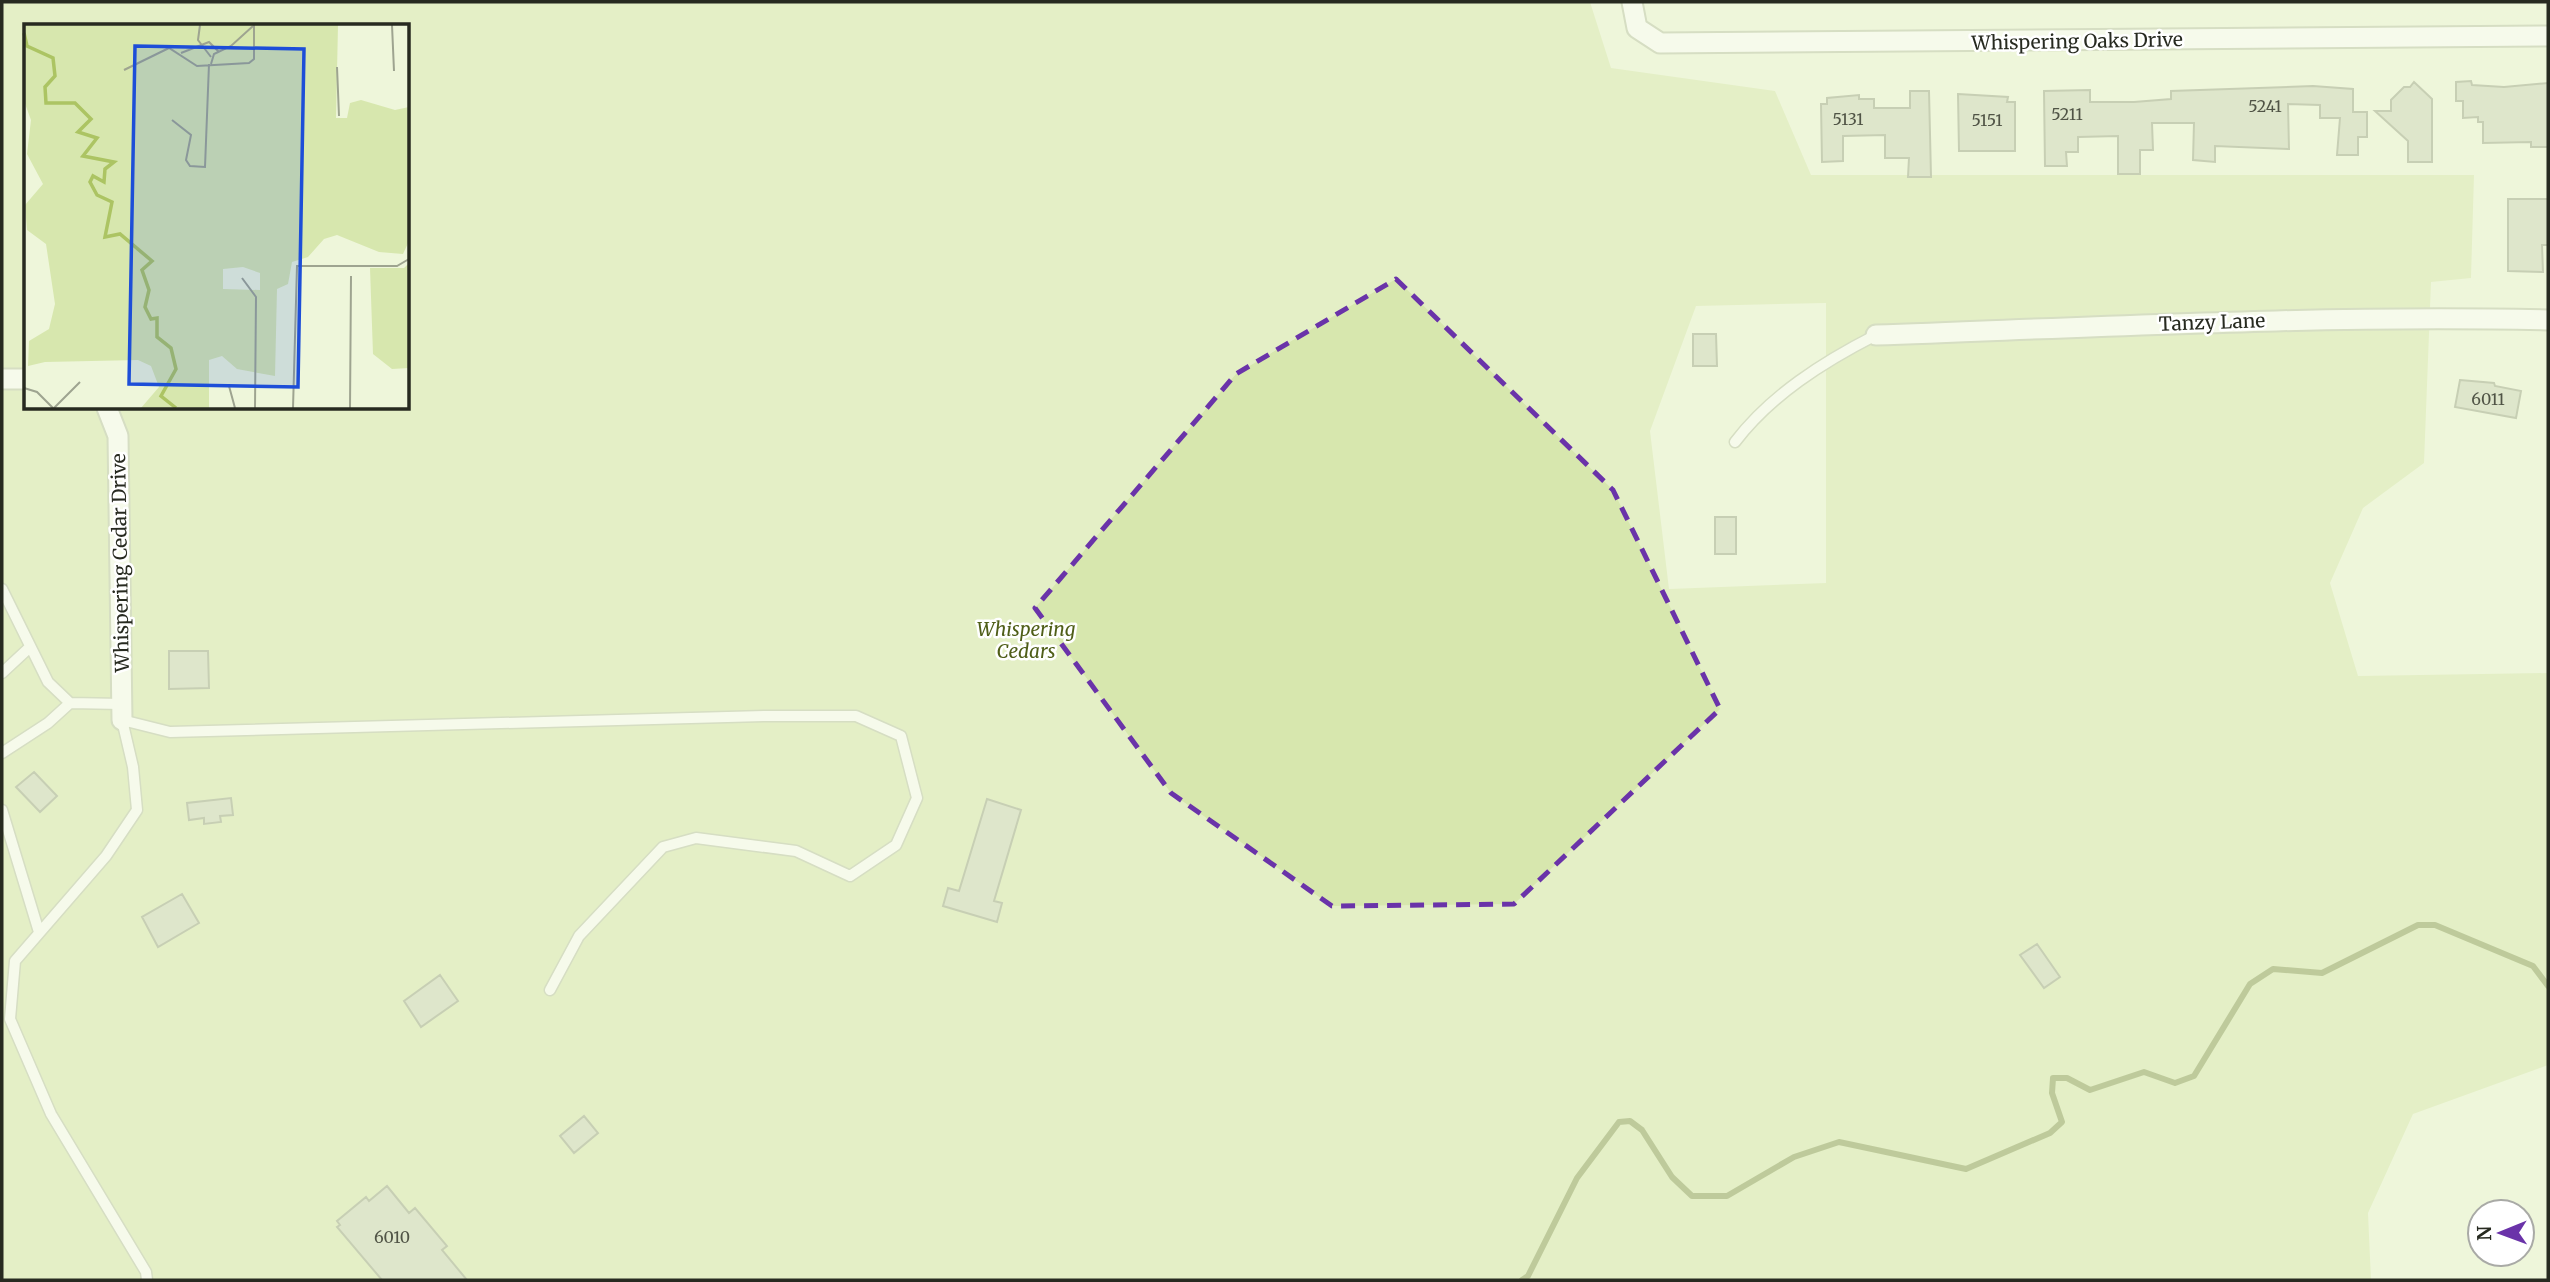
<svg xmlns="http://www.w3.org/2000/svg" width="2550" height="1282" font-family="Merriweather,serif">
<style>
.green{fill:#d7e7ae;fill-rule:evenodd}
.lines{fill:none;stroke-linecap:round;stroke-linejoin:round}
.stream{stroke:#84964f;stroke-width:6}
.building{fill:#cbd3b8;stroke:#98a086;stroke-width:2}
.lane-casing{stroke:#b8c0a6;stroke-width:13}
.street-casing{stroke:#b8c0a6;stroke-width:23}
.lane{stroke:#fff;stroke-width:10}
.street{stroke:#fff;stroke-width:19}
.marked{fill:none;stroke:#6a33a9;stroke-width:5;stroke-dasharray:14 9;stroke-linejoin:round}
.labels{text-anchor:middle;stroke-width:5;stroke-linejoin:round;paint-order:stroke}
.number-label{font-size:16px;fill:#505446}
.street-label{font-size:19px;fill:#272a20;stroke:#fff}
.park-label{font-size:19px;font-style:italic;fill:#4f5e18;stroke:#fff}
.inset-river{fill:none;stroke:#acc463;stroke-width:3.5}
.inset-road{fill:none;stroke:#9ea490;stroke-width:2}
.view{fill:#1d4ed8;fill-opacity:0.15;stroke:#1d4ed8;stroke-width:3.5}
.inset-edge{fill:none;stroke:#272a20;stroke-width:3.5}
</style>
<rect width="100%" height="100%" fill="#eef6da"/>
<path class="green" d="M2,2h1588l21,66 164,23 36,84h663l-3,103 -40,4 -7,181 -61,45 -33,75 28,93 190,-3v392l-135,49 -45,99 3,67h-2369zM26,26h382v382h-382zM1826,303v280l-157,6 -19,-158 46,-125z"/>
<g class="lines">
<path class="stream" d="M1522,1280l6,-4 49,-98 42,-56 11,-1 12,9 30,47 20,19h35l67,-39 45,-15 127,27 84,-36 12,-11 -10,-29 1,-15h14l23,12 54,-18 31,11 19,-7 56,-92 23,-15 49,4 96,-48h17l98,41 15,20"/>
</g>
<path class="building" d="M2471,81l1,4 32,2 44,-4v64h-17v-5l-48,1v-21h-5v-5l-15,1v-17h-7v-19z
M2414,82l18,17v63h-24v-21l-33,-30h16v-11l13,-13h6z
M2313,86l40,3v23h14v25h-9v18h-21l3,-37h-20v-13l-32,-1 1,45 -74,-3v16l-22,-2 1,-37h-42l1,27h-13v24h-22v-38l-40,1v15h-12l1,14h-22l-1,-75 46,-1v12h44l37,-3v-8z
M1910,91h19l2,86h-23l1,-19h-24v-23l-42,1v25l-21,1 -1,-58h6v-6l32,-3v4h15v9h36z
M1958,94l50,3 -1,5h8v49h-56z
M2508,199h40v46h-6l1,27 -35,-1z
M1693,334h23l1,32h-24z
M2460,380l34,3 1,3 26,5 -5,27 -61,-11z
M1715,517h21v37h-21z
M169,651h39l1,37 -40,1z
M34,772l23,24 -17,16 -24,-25z
M231,798l2,17 -13,1 1,6 -17,2v-6l-15,2 -2,-17z
M987,799l34,11 -27,91 8,2 -5,19 -54,-16 5,-18 11,3z
M182,894l17,29 -41,24 -16,-30z
M2037,944l23,33 -16,11 -24,-33z
M440,975l18,26 -37,26 -17,-26z
M584,1116l14,17 -24,20 -14,-17z
M387,1186l22,27 6,-5 32,38 -5,4 25,30h-85l-45,-53 3,-2 -3,-4 29,-24 3,4z"/>
<g class="lines">
<g class="lane-casing">
<path id="lane" d="M1735,442c36,-47 88,-80 141,-107
M2,589l46,93 22,21 52,1
M2,673l28,-26
M2,753l46,-30 22,-20
M2,810l37,122
M147,1280l-1,-8 -95,-158 -41,-95 5,-58 91,-105 31,-46 -4,-43 -11,-47 48,12 595,-16h91l45,20 16,62 -21,47 -46,31 -54,-25 -100,-13 -33,9 -84,89 -29,54"/>
</g>
<g class="street-casing">
<path id="street" d="M1632,2l5,26 23,15 888,-7
M1876,335c224,-8 448,-20 672,-15
M2,379h24
M107,408l11,28 4,284"/>
</g>
<use href="#lane" class="lane"/>
<use href="#street" class="street"/>
</g>
<path d="M0 0H2550V1282H0ZM1396,279l217,211 107,219 -206,195 -182,2 -161,-113 -136,-185 201,-234z" fill="#eef6da" fill-opacity=".55" fill-rule="evenodd"/>
<path class="marked" d="M1396,279l217,211 107,219 -206,195 -182,2 -161,-113 -136,-185 201,-234z"/>
<g class="labels">
<g class="number-label">
<text x="2265" y="112">5241</text>
<text x="2067" y="120">5211</text>
<text x="1848" y="125">5131</text>
<text x="1987" y="126">5151</text>
<text x="2488" y="405">6011</text>
<text x="392" y="1243">6010</text>
</g>
<g class="street-label">
<text transform="translate(2077 41) rotate(-1)" y="7">Whispering Oaks Drive</text>
<text transform="translate(2212 322) rotate(-2)" y="7">Tanzy Lane</text>
<text transform="translate(120 563) rotate(-91)" y="7">Whispering Cedar Drive</text>
</g>
<g class="park-label">
<text x="1026" y="636">Whispering<tspan x="1026" dy="22">Cedars</tspan></text>
</g>
</g>
<g transform="translate(24 24)">
<rect width="385" height="385" fill="#eef6da"/>
<path d="M0,1h314l-2,93h11l3,-15 11,-3 34,10 14,-3v134l-6,13 -24,-2 -42,-17 -13,4 -16,18 -16,5 -4,22 -11,5 -2,87 -38,-7 -15,-13 -13,4v48h-68l18,-21 -8,-21 -13,-6 -93,2 -17,4 1,-25 20,-12 6,-25 -9,-60 -19,-14 -2,-25 18,-21 -16,-30 4,-34 -7,-19zM219,243l17,6v17l-37,-1v-20zM385,239v105l-17,1 -19,-15 -3,-86h34z" fill="#d7e7ae" fill-rule="evenodd"/>
<path class="inset-river" d="M0,9l3,13 26,12 2,18 -10,11 1,16h29l16,16 -13,13 19,6 -14,18 31,6 -9,7 -1,13 -11,-6 -3,6 7,13 15,7 -7,35 15,-3 32,27 -10,9 7,20 -4,17 6,12 6,-1v19l14,11 5,21 -15,27 15,12"/>
<path class="inset-road" d="M176,1l-2,15 13,17M368,1l2,46M157,29l28,-11 10,10M187,40l3,-10 17,-8 22,-20M313,43l2,49M100,46l45,-22 28,18 52,-3 5,-4v-34M148,96l19,15 -5,25 4,6 15,1 4,-103M218,254l14,19 -1,111M205,362l6,22M0,364l13,4 16,16M30,384l26,-26M269,384l4,-142h100l12,-7M326,384l1,-132"/>
<path class="view" d="M111,22l169,3 -6,338 -169,-3z"/>
<rect width="385" height="385" class="inset-edge"/>
</g>
<rect width="2550" height="1282" fill="none" stroke="#272a20" stroke-width="7"/>
<g transform="translate(2501 1233) rotate(269)"><circle r="33" fill="#ffffff" stroke="#a9aaa6" stroke-width="2"/>
<path d="M0-5L12 26L0 18L-12 26Z" fill="#6a33a9"/>
<text y="-10" font-size="19" font-weight="bold" text-anchor="middle" fill="#272a20">N</text>
</g>
</svg>
